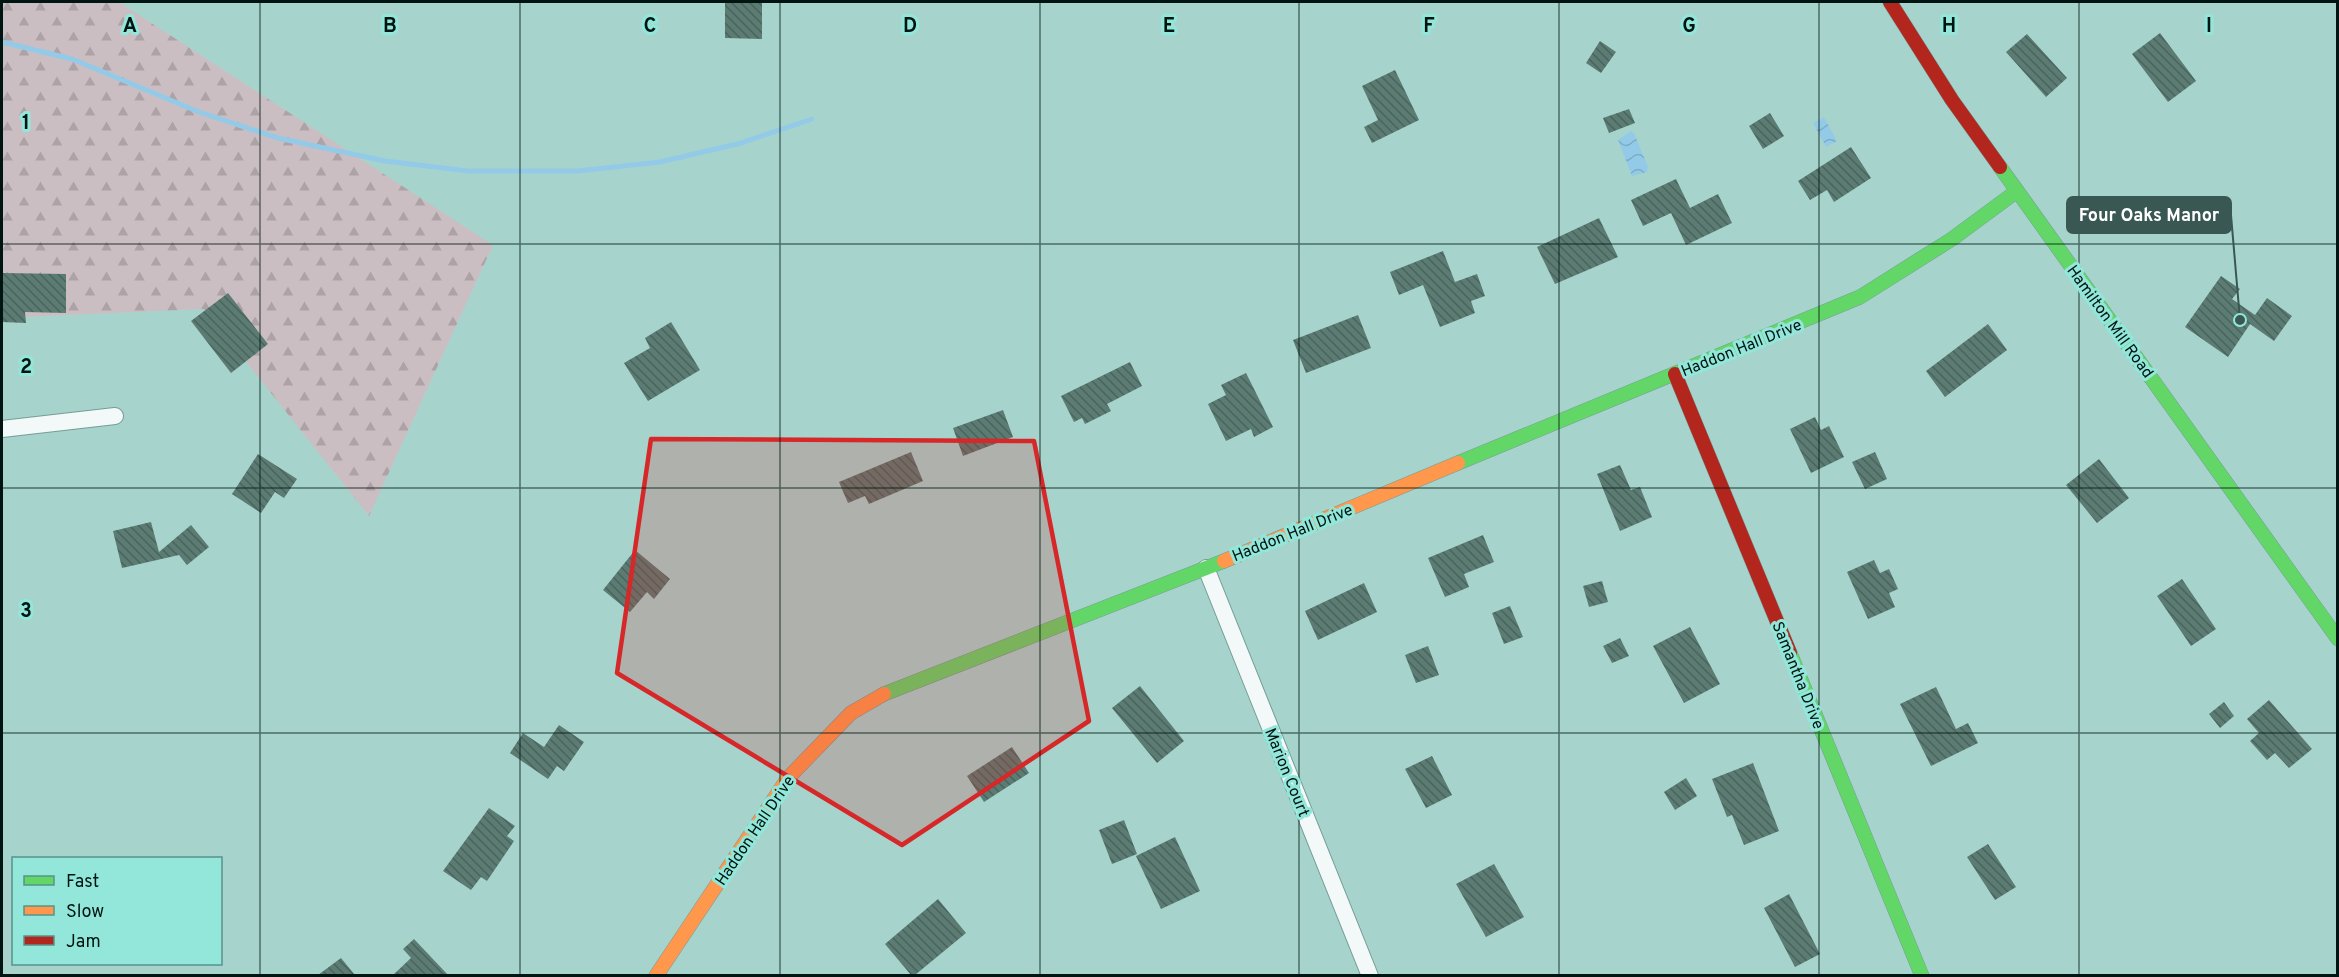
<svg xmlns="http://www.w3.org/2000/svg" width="2339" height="977" font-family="Overpass,sans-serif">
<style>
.forest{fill:url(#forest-firs)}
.water{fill:url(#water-waves)}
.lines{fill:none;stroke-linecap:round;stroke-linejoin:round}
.stream{stroke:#93cae7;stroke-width:5}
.building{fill:url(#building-back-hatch)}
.street-casing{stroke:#779c97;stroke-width:18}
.fast-casing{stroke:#779c97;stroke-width:15}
.slow-casing{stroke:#779c97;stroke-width:15}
.jam-casing{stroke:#779c97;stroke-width:15}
.street{stroke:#f2f9f8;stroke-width:16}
.fast{stroke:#63d668;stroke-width:14}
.slow{stroke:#ff974d;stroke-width:14}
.jam{stroke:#b3261e;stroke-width:14}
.marked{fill:#d62828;fill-opacity:0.2;stroke:#d62828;stroke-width:4.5;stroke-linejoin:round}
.grid{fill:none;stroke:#001511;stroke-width:1.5;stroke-opacity:0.55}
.labels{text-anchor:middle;stroke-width:6;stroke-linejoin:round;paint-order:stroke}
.street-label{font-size:16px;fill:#001511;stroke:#93e7da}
.grid-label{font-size:20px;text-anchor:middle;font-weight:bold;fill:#001511;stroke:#93e7da;stroke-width:6;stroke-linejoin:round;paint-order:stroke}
.leader{fill:none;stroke:#3a5853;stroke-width:2}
.callout-dot{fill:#3a5853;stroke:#93e7da;stroke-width:2}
.callout{fill:#3a5853;stroke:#3a5853;stroke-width:2}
.callout-label{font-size:18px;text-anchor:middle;font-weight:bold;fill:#fff}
</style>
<defs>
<pattern id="forest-firs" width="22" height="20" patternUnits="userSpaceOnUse" patternTransform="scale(1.5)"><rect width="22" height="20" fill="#cbbec3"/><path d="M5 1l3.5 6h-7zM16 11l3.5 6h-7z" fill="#ada2a6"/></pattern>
<pattern id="water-waves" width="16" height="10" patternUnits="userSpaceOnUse" patternTransform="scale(1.5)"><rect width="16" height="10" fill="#93cae7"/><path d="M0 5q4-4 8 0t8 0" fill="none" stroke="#7dadc5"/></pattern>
<pattern id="building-back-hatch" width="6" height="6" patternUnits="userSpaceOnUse" patternTransform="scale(1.5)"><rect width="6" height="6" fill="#5b7b73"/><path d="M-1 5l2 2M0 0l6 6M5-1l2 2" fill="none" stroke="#49645d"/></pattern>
</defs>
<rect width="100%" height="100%" fill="#a6d4cd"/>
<path class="forest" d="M2,2h117l374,243 -124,271 -165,-207 -202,9z"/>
<path class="water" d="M1824,117l13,24 -11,6 -13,-24z
M1631,131l3,2 14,34 -1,5 -15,4 -14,-36z"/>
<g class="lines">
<path class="stream" d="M2,42l70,17 127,53 79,26 107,23 83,10h110l82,-9 81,-19 71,-24"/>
</g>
<path class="building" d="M725,2h37v37l-37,-1z
M2160,33l36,48 -28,21 -36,-48z
M2027,34l40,44 -21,19 -40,-45z
M1600,41l16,11 -15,21 -15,-10z
M1395,70l24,50 -47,23 -8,-16 14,-7 -16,-34z
M1629,109l6,14 -26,10 -6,-15z
M1770,113l14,23 -21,13 -14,-23z
M1851,147l20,31 -37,24 -7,-12 -17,10 -12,-19z
M1676,179l14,29 28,-14 14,29 -46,22 -15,-32 -28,13 -12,-26z
M1599,218l19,39 -63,27 -18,-37z
M1443,251l12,31 22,-8 8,22 -14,5 4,12 -35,14 -17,-42 -24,10 -9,-23z
M2,273l64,1v39l-41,-1 1,11 -24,-1z
M2221,276l19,13 -8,10 23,16 12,-17 25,18 -18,25 -24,-17 -22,33 -43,-30z
M228,293l40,51 -37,29 -40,-52z
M1358,315l13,33 -65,25 -13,-33z
M671,322l29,48 -52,31 -24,-38 26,-15 -5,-10z
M1988,324l19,26 -62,47 -19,-26z
M1130,362l12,24 -35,18 4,7 -26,13 -3,-6 -8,4 -13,-26z
M1246,373l27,54 -19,10 -3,-8 -25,12 -18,-37 18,-9 -5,-10z
M1003,410l10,27 -50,19 -10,-28z
M1815,417l6,13 8,-4 15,31 -33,16 -21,-44z
M911,452l12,29 -54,23 -4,-8 -17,7 -9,-21z
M1875,452l12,27 -22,10 -13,-27z
M258,454l39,25 -13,19 -9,-6 -14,21 -29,-19z
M2099,459l30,39 -32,25 -31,-38z
M1620,465l11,25 9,-3 12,30 -32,14 -23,-57z
M151,522l8,30 32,-27 18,22 -22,18 -8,-10 -57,13 -9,-37z
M1483,535l11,27 -30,12 5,13 -24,10 -17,-39z
M635,550l35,29 -16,20 -7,-7 -17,20 -27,-22z
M1874,560l6,13 9,-4 9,20 -9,4 6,14 -27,12 -21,-47z
M2182,579l34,50 -25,17 -34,-50z
M1602,581l6,21 -19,5 -6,-21z
M1364,583l13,29 -59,28 -13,-29z
M1510,606l13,31 -19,7 -12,-31z
M1690,627l30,57 -36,19 -31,-57z
M1620,638l9,18 -17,7 -9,-17z
M1428,646l11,29 -23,8 -11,-28z
M1140,686l44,55 -27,22 -45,-55z
M1936,687l20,42 12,-6 10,20 -47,23 -31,-62z
M2269,700l43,49 -23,19 -14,-15 -8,7 -17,-19 9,-8 -12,-14z
M2224,702l10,14 -14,12 -11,-14z
M559,725l25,17 -20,29 -7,-5 -9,13 -38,-26 13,-20 21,14z
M1012,747l17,26 -45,29 -17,-26z
M1432,756l20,39 -26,13 -21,-39z
M1753,763l26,68 -35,14 -12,-30 -5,2 -15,-38z
M1686,778l11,18 -22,14 -11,-18z
M489,808l26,18 -8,10 7,5 -27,40 -6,-4 -10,13 -28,-19z
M1124,820l13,34 -25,10 -13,-34z
M1175,837l25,54 -39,18 -25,-53z
M1988,844l28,43 -21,13 -28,-43z
M1494,864l30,53 -38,20 -30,-53z
M1789,894l31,60 -25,13 -31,-59z
M938,899l28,34 -51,42h-4l-26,-31z
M414,939l34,36h-55l18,-17 -8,-9z
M341,958l14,17h-37z"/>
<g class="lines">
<g class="street-casing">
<path id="street" d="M2,429l113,-13
M1206,568l164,408"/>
</g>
<g class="fast-casing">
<path id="fast" d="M2000,167l338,472
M1458,463l402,-166 92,-58 65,-48
M1790,653l132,323
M884,694l340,-133"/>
</g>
<g class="slow-casing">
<path id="slow" d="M1224,561l234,-98
M656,976l132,-198 63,-65 33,-19"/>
</g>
<g class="jam-casing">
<path id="jam" d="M1890,2l62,98 48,67
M1675,374l115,279"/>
</g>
<use href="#street" class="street"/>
<use href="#fast" class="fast"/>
<use href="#slow" class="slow"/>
<use href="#jam" class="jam"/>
</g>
<path class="marked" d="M651,439l383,2 55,280 -187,124 -285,-172z"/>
<path class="grid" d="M260,2v974M520,2v974M780,2v974M1040,2v974M1299,2v974M1559,2v974M1819,2v974M2079,2v974M2,244h2336M2,488h2336M2,733h2336"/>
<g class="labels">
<g class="street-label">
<text transform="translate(2111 321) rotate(54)" y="6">Hamilton Mill Road</text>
<text transform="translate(1741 347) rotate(-22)" y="6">Haddon Hall Drive</text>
<text transform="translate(1292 532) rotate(-22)" y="6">Haddon Hall Drive</text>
<text transform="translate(1799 675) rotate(68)" y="6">Samantha Drive</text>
<text transform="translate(1288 772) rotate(68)" y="6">Marion Court</text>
<text transform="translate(754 830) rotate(-56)" y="6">Haddon Hall Drive</text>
</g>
</g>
<g class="grid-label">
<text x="130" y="32">A</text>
<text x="390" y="32">B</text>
<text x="650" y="32">C</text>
<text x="910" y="32">D</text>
<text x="1169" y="32">E</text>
<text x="1429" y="32">F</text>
<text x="1689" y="32">G</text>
<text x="1949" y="32">H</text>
<text x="2209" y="32">I</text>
<text x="26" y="129">1</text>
<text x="26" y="373">2</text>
<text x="26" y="617">3</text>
</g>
<path class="leader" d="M2240 320L2231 215"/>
<circle class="callout-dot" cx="2240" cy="320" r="6"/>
<rect class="callout" x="2067" y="197" width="164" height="36" rx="6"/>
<g class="callout-label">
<text x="2149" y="221">Four Oaks Manor</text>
</g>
<rect width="2339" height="977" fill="none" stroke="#001511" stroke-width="6"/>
<rect x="12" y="857" width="210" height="108" fill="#93e7da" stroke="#58938a" stroke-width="1.5"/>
<rect x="24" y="876" width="30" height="9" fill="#63d668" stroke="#58938a" stroke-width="1.5"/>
<text x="66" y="887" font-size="18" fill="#001511">Fast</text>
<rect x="24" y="906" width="30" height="9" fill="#ff974d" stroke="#58938a" stroke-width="1.5"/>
<text x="66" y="917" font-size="18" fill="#001511">Slow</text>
<rect x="24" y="936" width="30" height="9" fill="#b3261e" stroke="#58938a" stroke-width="1.5"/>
<text x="66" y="947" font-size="18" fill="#001511">Jam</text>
</svg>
